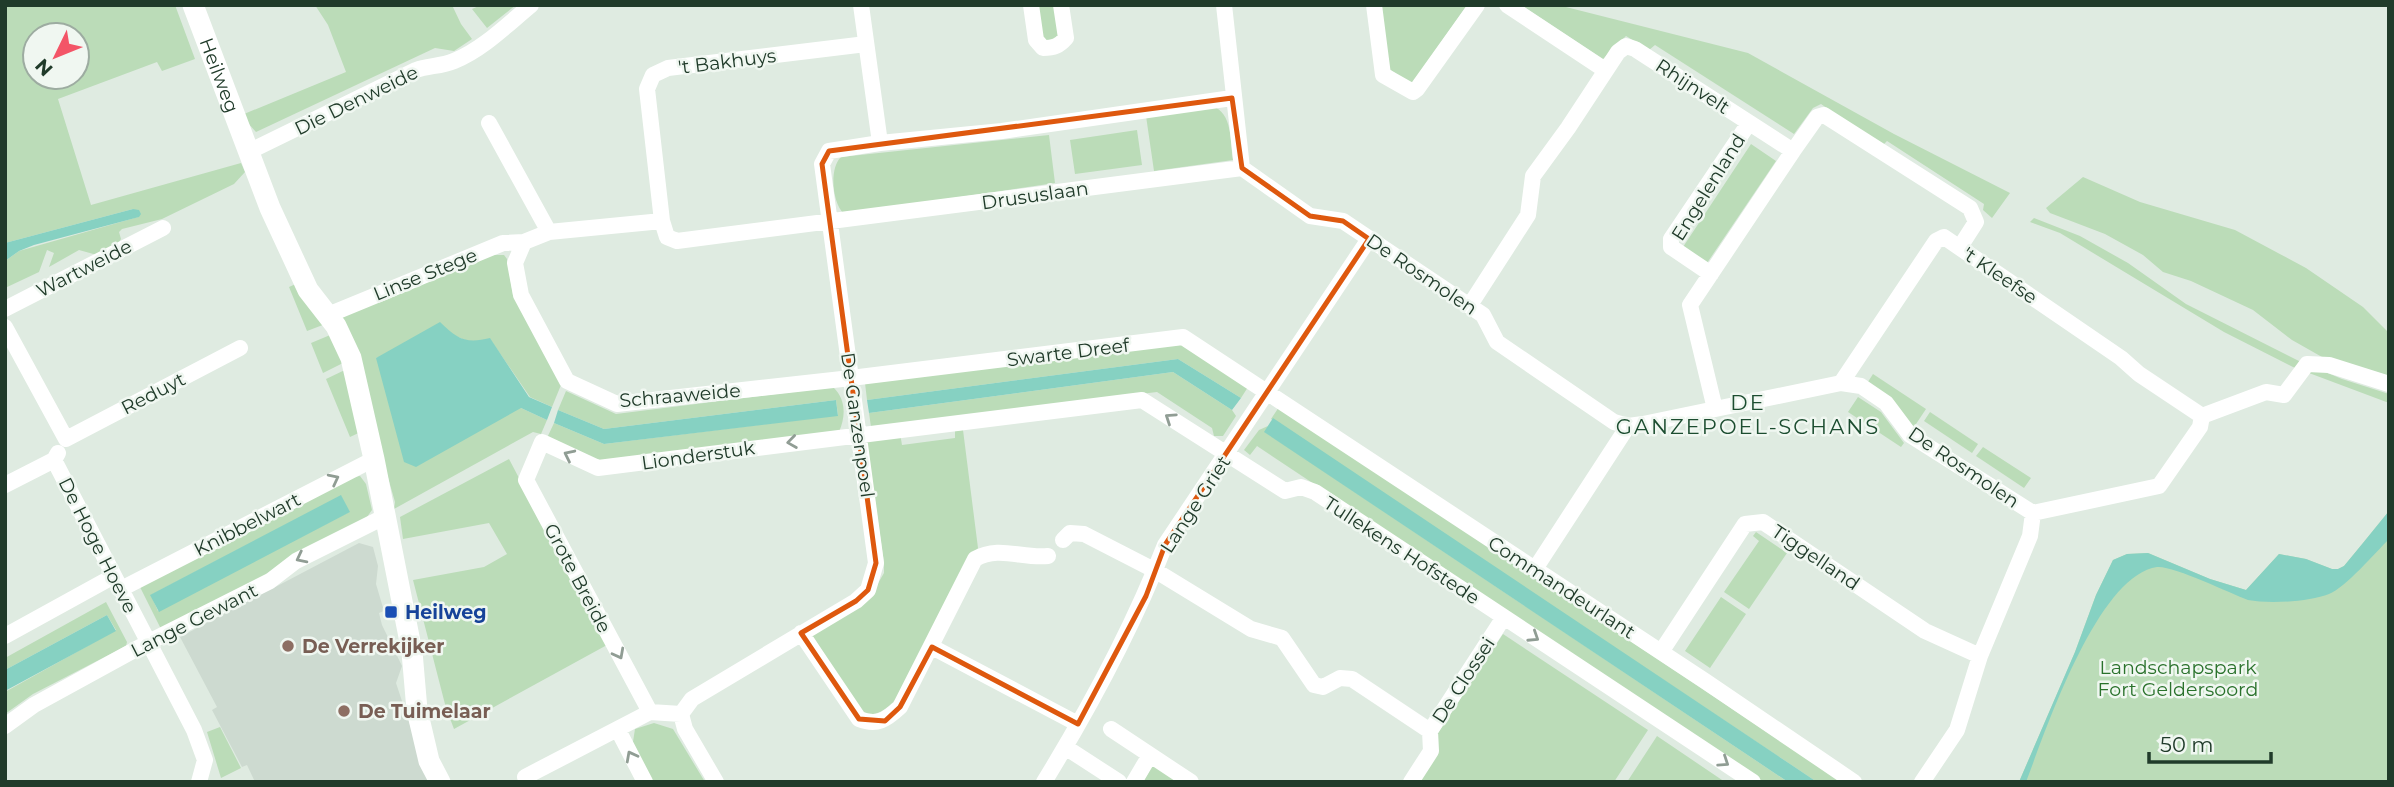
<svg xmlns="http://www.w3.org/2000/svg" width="2394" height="787" font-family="Montserrat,sans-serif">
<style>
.built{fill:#cddad0}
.green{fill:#bbdcb8;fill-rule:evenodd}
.water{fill:#86d1c2}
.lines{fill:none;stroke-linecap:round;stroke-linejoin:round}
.minor{stroke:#fff;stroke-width:16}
.tertiary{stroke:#fff;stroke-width:21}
.oneway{stroke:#909d94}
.marked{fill:none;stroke:#de580e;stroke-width:5;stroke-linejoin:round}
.transit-dot{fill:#1a4fb4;stroke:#f0f7f1;stroke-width:2.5}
.education-dot{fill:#8d6e63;stroke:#f0f7f1;stroke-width:2.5}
.labels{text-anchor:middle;stroke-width:5;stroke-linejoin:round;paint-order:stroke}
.street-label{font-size:19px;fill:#203b2a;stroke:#f0f7f1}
.transit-label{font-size:19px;font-weight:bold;fill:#164399;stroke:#f0f7f1;text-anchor:start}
.education-label{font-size:19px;font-weight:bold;fill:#785e54;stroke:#f0f7f1;text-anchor:start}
.park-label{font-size:19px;fill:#2a722c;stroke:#f0f7f1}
.neighbourhood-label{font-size:21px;letter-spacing:2px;fill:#1c4d30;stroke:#f0f7f1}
</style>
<rect width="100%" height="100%" fill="#dfebe1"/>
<path class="built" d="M359,543l14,4 5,19 -2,18 8,27 -5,2 3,12 20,41 -6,17 33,99h-174l-8,-17 -5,2 -30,-57 5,-3 -37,-70z"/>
<path class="green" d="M5,5h170l20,54 -33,12 -5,-9 -99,37 33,106 150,-42 4,9 -11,12 -72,35 -40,10 -3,3 2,7 -4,6 -20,10 -18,-5 -30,17 5,-14 -7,-3 -8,22 -34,16v-27l14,-10 119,-34 -5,-8 -128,34zM35,35h42v42h-42z
M315,5h137l9,19 11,15 -18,12 -19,-3 -179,84 -9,-10 -3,-8 102,-42 -18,-47z
M481,5h35l-29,23 -15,-19z
M1037,5h19l5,29 -5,6 -9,1 -6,-5z
M1380,5h87l-56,80 -23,-17z
M1521,5h37l190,48 146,81 116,59 -18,25 -9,-8 1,-6 -97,-63 -5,5 -61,-42 -8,4 -19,26 -139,-89 -6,5 -23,-14 -23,23z
M1212,106c21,7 18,35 21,54l-79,11 -8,-55z
M1137,130l5,35 -67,9 -5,-34z
M1049,135l6,48 -211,31c-12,-11 -15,-46 -3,-57z
M1751,144l25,17 -69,102 -24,-16z
M2083,177l57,25 95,28 71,38 57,39 26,26v43l-67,-19 -30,-17 -39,-30 -62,-29 -28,-9 -20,-17 -38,-21 -55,-21 -4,-5z
M2034,218l46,18 48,27 58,41 113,57 43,18 47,15v9l-96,-36 -69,-35 -164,-99 -30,-11z
M490,255h14l3,4 6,36 48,90 -9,22 -22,-10 -40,-58 -18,4 -19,-8 -77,23 145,50 26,12 -6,14 -8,-2 -139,77 1,-7 -53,-185z
M300,282l28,41 -21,8 -18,-44z
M335,333l10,29 -22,11 -12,-30z
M1178,343l70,44 -7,11 -63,-39 -311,41 -2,-17z
M349,368l16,62 -15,7 -24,-58z
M1173,372l59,38 4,6 -13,20h-9l-2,-8 -55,-36 -286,35 -2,-14z
M1873,374l53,35 -14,21 -46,-45z
M833,387c13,12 13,29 6,45l-239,30 -53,-24 7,-15 50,21 234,-29 -2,-15 -232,29 -46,-19 8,-19 50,23z
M1858,397l23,15 23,31 -3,4 -53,-35z
M1279,407l563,375h-25l-546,-363z
M1930,412l48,32 -6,9 -48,-32z
M1268,426l-3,6 523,350h-26l-505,-336 -7,9 -6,-5 15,-20z
M963,430l15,118 -73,141c-12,14 -32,38 -48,17l-46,-73 66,-48 7,-12v-10l-17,-118 1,-6 32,-6 2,12 53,-7v-7z
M1983,447l48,31 -7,10 -48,-32z
M509,459l98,186 -153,84 -8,-21 -33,-128 71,-13 23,-13 -18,-31 -86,16 -3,-22z
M360,476l6,8 6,26 -5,7 -97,57 -109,55 -21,-42 213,-110zM341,496l8,16 -191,99 -7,-16z
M2389,511v271h-370l56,-130 21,-57 17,-35 14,-6 21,-1 62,26 36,11 33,-36 27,5 26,10h6l6,-3 19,-23z
M1756,532l31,21 -38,56 -25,-17 35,-51 -6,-5z
M1721,597l25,17 -36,54 -25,-17z
M106,602l21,40 -1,4 -93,48 -28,20v-22l111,-62 -9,-15 -102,55v-12z
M1503,634l145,96 -34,52h-194l18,-49z
M654,723l19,6 32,53h-54l-19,-34 3,-19z
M220,727l21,41 -20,10 -14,-46z
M1657,736l68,46h-98z
M1153,764l26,18h-36z"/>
<path class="water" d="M133,209l6,1 2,4 -2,3 -105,28 -15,6 -14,10v-18z
M440,322c17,17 26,22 50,16l39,59 23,10 -5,13 -26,-12 -105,59 -12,-5 -28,-104z
M1178,359l63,39 -9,12 -59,-38 -304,41 -2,-13z
M836,400l2,16 -234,28 -50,-21 4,-13 46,19z
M1273,418l544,364h-29l-524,-350z
M341,495l9,17 -191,100 -9,-17z
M2389,511v28c-13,13 -44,49 -60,55 -20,8 -61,10 -81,6 -18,-7 -76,-35 -91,-33 -60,9 -111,163 -131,215h-7l56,-130 21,-57 17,-35 14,-6 21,-1 62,26 36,11 33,-36 27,5 26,10h6l6,-3 19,-23z
M107,615l9,16 -111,60v-21z"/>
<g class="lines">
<path class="minor" d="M1031,5l5,35 7,8c11,0 16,-2 23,-10l-5,-33
M1224,5l18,163 68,48 33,5 140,94 14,27 117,80 14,4 15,-2 198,-41 20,3 25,17 24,32 123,78 -3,23 -50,120 -23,74 -35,52
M1374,5l9,70 30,17 4,-3 60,-84
M1507,5l98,65
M489,123l60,109
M880,143l122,-12 230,-33
M250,151l166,-81c12,-4 26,-4 38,-9 28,-11 54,-37 77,-56
M1242,168l-565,73 -10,-4 -5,-16 -113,11 -25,10 -9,21 6,32 46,86 50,23 234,-26 332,-41 522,344 149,101
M662,221l-15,-132 6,-14 15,-7 198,-24
M1711,274l-40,-27v-8l78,-116
M1470,305l58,-90 5,-39 35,-48 50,-76 8,-6 9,3 158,102 24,-34 7,-2 146,93 6,14 -16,25
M5,309l158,-81
M328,315l175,-72 21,-1
M5,327l61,112
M1841,383l95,-142 8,-4 177,121 18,16 63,42 -2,11 -41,59 -126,27
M1715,409l-25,-104 103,-154
M2202,416l64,-24 18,3 23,-31 22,1 60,19
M66,439l174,-91
M54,460l140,270 11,30 -6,22
M5,485l49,-25 4,-7
M1063,540l7,-7 14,1 72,37 95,58 31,9 32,47 9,2 17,-9 12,1 78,52
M1535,569l93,-143
M121,589l253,-130
M801,633l58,86c18,7 27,1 41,-12l75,-148c24,-14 47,0 73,-3
M5,636l109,-60
M932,647l146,77
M1661,652l84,-128 18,-2 162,109 55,25
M650,712l-124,-232 16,-38 56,26 544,-68 143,91 16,-4 14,5 438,290
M5,726l29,-21 115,-63 121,-61 26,-20 88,-44
M1111,729l80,53
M618,730l27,52
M1065,747l54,35
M525,777l125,-65 31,2
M716,782l-31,-53 -4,-15 11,-15 164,-98 12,-11 8,-27 -54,-399 7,-13 51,-8 -19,-138
M1044,782c46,-75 89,-155 121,-237l204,-306
M1134,782l16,-27
M1411,782l20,-31 -1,-20 74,-114"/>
<path class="tertiary" id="s1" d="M193,5l77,203 38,82 28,36 15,32 23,101 38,193 5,58 12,51 11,21"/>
</g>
<defs><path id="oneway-chevron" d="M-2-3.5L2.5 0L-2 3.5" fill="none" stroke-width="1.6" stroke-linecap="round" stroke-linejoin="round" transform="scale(1.75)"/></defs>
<g class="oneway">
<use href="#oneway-chevron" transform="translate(1170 418) rotate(-146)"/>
<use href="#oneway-chevron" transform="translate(792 442) rotate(172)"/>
<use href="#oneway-chevron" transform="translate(569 455) rotate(-154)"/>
<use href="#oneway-chevron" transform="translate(334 479) rotate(-27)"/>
<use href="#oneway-chevron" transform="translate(301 558) rotate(153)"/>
<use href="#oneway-chevron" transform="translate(1534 637) rotate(33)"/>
<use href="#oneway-chevron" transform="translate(619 654) rotate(62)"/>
<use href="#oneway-chevron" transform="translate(631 756) rotate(-118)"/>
<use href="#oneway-chevron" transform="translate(1724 762) rotate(34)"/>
</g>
<path class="marked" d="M1232,98l10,70 68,48 33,5 26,18 -204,306 -19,51 -68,128 -146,-77 -32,60 -15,14 -26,-2 -58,-86 55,-32 12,-11 8,-27 -54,-399 7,-13z"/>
<rect class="transit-dot" x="384" y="605" width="14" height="14" rx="3.5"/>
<g class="education-dot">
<circle cx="288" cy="646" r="7"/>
<circle cx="344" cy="711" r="7"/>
</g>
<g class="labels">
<g class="street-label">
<text transform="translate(727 61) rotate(-7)" y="7">'t Bakhuys</text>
<text dy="7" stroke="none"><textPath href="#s1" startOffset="75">Heilweg</textPath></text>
<text transform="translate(1693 86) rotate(33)" y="7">Rhijnvelt</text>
<text transform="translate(356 100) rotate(-26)" y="7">Die Denweide</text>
<text transform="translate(1708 187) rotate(-58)" y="7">Engelenland</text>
<text transform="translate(1035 195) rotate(-8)" y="7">Drususlaan</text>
<text transform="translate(84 268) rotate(-27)" y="7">Wartweide</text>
<text transform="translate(425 274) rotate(-22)" y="7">Linse Stege</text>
<text transform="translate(1422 274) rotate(34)" y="7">De Rosmolen</text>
<text transform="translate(2000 275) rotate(34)" y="7">'t Kleefse</text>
<text transform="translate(1068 352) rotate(-7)" y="7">Swarte Dreef</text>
<text transform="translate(153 393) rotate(-27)" y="7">Reduyt</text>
<text transform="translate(680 395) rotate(-5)" y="7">Schraaweide</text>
<text transform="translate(858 425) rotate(82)" y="7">De Ganzenpoel</text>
<text transform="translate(698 455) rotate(-8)" y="7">Lionderstuk</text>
<text transform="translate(1964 467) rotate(34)" y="7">De Rosmolen</text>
<text transform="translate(1195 504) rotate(-57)" y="7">Lange Griet</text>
<text transform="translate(247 524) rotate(-27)" y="7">Knibbelwart</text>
<text transform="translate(98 545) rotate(63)" y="7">De Hoge Hoeve</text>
<text transform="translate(1402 550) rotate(33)" y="7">Tullekens Hofstede</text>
<text transform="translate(1816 557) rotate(34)" y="7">Tiggelland</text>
<text transform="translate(578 578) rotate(62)" y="7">Grote Breide</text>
<text transform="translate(1562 587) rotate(33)" y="7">Commandeurlant</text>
<text transform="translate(194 620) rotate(-27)" y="7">Lange Gewant</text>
<text transform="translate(1463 680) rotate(-57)" y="7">De Clossei</text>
</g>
<g class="transit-label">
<text x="405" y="619">Heilweg</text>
</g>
<g class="education-label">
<text x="302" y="653">De Verrekijker</text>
<text x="358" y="718">De Tuimelaar</text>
</g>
<g class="park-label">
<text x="2178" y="674">Landschapspark<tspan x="2178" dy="22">Fort Geldersoord</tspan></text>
</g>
<g class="neighbourhood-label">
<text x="1748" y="410">DE<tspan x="1748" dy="24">GANZEPOEL-SCHANS</tspan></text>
</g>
</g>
<rect width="2394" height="787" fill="none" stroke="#203b2a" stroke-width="14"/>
<g transform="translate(56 56) rotate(227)"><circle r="33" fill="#f0f7f1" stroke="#9daca1" stroke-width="2"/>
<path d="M0-5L12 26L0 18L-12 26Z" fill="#f35567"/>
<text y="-10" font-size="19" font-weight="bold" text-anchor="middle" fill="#203b2a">N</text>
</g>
<path d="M2149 752v10h122v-10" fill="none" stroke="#203b2a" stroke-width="3.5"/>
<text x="2160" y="752" font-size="21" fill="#203b2a" stroke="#f0f7f1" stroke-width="5" paint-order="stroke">50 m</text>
</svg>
